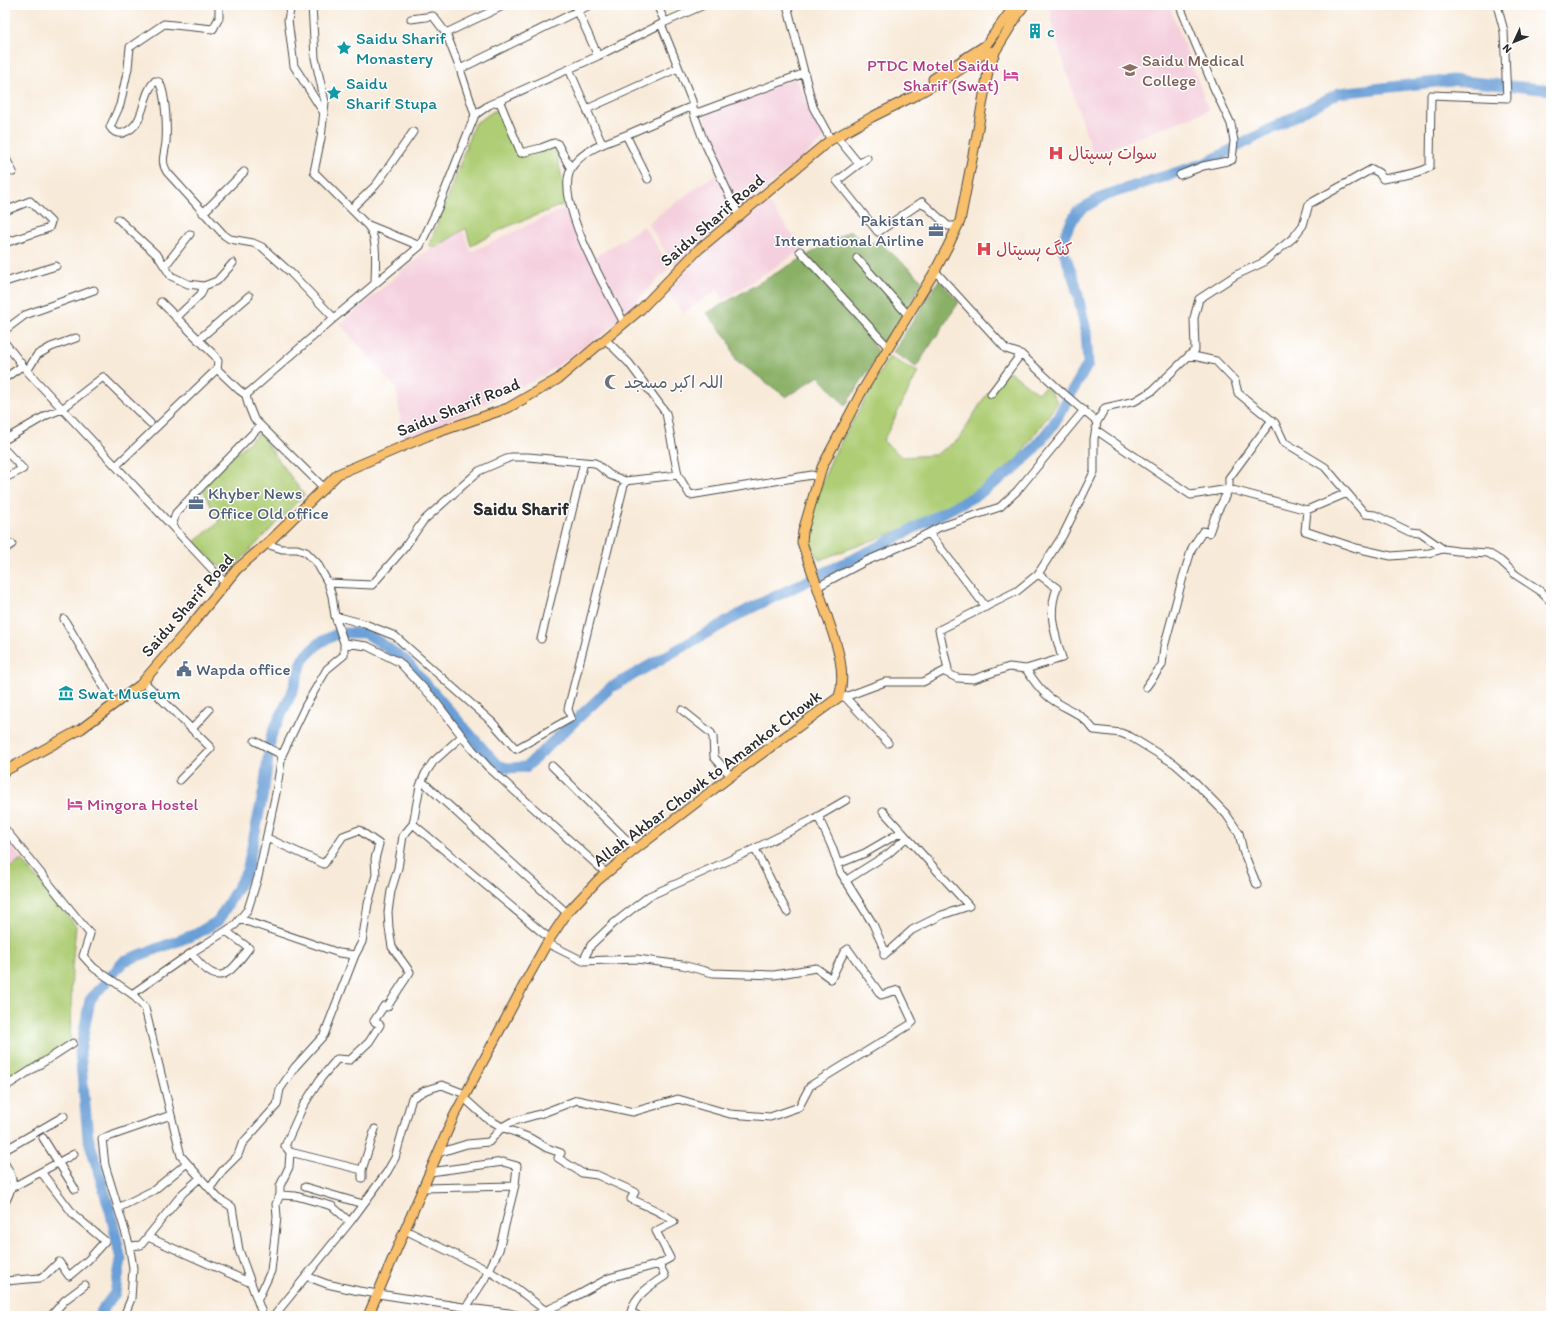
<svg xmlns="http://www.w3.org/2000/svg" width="1556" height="1321" font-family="Itim,'Playpen Sans Arabic',sans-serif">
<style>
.built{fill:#f4cfdd}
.green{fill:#aecd75;stroke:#6c7c50}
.forest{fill:#8ab066;stroke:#5a6e48}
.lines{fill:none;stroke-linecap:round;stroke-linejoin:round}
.river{stroke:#699ed6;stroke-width:11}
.minor-casing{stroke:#4a4845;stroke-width:9}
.major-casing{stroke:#4a4845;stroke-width:11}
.minor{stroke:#fff;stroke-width:7}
.major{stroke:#f8bf6c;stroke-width:9}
.labels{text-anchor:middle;stroke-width:3;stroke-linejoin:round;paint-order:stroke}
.culture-label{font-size:17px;fill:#0d838f;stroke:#fff;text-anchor:start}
.education-label{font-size:17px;fill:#785e54;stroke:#fff;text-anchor:start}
.hotel-label{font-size:17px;fill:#b23c85;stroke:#fff;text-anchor:end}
.health-label{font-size:17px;fill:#be3a42;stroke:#fff;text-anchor:start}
.street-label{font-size:17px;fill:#2b2b2b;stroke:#fff}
.service-label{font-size:17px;fill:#4e5e75;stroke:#fff;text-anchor:start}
.worship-label{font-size:17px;fill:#5b616d;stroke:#fff;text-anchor:start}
.neighbourhood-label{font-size:18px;font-weight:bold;fill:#2b2b2b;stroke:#fff}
</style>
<rect width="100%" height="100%" fill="#fff"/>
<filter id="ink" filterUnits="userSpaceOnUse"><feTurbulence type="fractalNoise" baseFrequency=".025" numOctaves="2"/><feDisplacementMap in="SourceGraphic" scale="8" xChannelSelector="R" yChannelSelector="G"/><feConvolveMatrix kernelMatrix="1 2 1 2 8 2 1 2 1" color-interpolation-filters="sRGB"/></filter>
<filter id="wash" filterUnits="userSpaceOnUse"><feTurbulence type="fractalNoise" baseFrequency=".012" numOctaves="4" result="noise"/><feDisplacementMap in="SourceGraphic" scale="16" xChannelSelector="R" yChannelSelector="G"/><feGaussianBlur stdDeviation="0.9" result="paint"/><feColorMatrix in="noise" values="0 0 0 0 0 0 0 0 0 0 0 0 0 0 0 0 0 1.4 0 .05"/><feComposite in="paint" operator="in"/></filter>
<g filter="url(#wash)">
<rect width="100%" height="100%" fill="#f8ead9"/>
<path class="built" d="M1050,5h119l40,105 -116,45 -40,-125z
M794,77l31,61 -150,127 -28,-42 70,-50 -13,-60z
M767,201l36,48 -80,51 -5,-11 -34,24 -17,-21 41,-43z
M563,209l29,50 52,-33 26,41 -64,65 -67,46 -135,64 -8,-54 -56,-64 80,-68 43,-26 8,22z
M5,839l17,21 -17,11z"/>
<path class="green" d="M500,107l20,49 35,-11 12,58 -63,25 -33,18 -5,-18 -31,20 -6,-3 20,-50 25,-71z
M889,357l29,15 -35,69 19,16 33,-2 23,-15 26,-42 24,-28 29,23 9,-7 12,16 -41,57 -65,52 -133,49 -16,-29 29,-73z
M259,433l45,62 -77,79 -33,-32 25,-20 -18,-36z
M22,860l54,66 -4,41 -2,81 -65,37v-214z"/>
<path class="forest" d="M851,230l13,15 14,-4 45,40 -41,69 -18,-19 15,23 -34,52 -26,-30 -33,21 -50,-37 -7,-19 -22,-28z
M939,280l20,22 -43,65 -23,-15z"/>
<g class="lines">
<path class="river" d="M98,1316l17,-23 6,-33 -10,-46 -23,-77 -8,-85 10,-52 34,-39 72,-27 22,-13 29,-50 17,-82 7,-53 22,-46 10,-31 16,-16 20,-10h27l39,27 92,105 11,3 18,-1 84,-79 139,-79 127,-61 101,-53 37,-26 19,-19 20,-25 35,-61 -2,-33 -11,-48 -12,-34 3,-17 11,-20 26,-16 103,-33 133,-70 113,-13 99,10"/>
</g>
</g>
<g filter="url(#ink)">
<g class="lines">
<g class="minor-casing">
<path id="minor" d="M219,5v13l-6,11 -49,-5 -34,23 -2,21 -8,37 -10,22c3,5 7,7 13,6 24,-8 17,-37 32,-52l4,1c7,11 8,46 7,60 -1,12 -6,19 1,30l57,63 6,4 23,4 9,4 29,26 43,45
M291,5l-3,15 6,46 30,47
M312,5l3,53 10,44 -4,36 -7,34 52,52 54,22
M575,5l23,51
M657,5l8,17
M787,5l26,102 18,33
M411,19l22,-3 13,17 14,36 15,46
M661,24l31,77 2,13 9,25 36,77
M446,33l59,-28
M460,69l130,-64
M569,69l33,75
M499,100l22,53 20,-5 13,-5h3l14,26
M587,109l91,-41
M694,114l111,-41
M626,135l22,44
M837,137l22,27
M5,157l8,15
M867,158l-30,23 41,51 44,-30 26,24h9
M1180,175l23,-9 29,-6 2,-19 -3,-17 -17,-36 -33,-79v-4
M351,209l25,-24 37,-53
M5,211l25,-10 21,21 -2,6 -44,15
M203,213l41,-41
M118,219l40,37 13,20 17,8 16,2 13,-5 16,-18
M367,225c12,12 8,42 8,59
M800,251l89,97
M857,258l51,57
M165,266l25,-32
M935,271l71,78 15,5 42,39 34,29
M5,282l51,-16
M176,318l25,-24 3,-8
M624,323c-15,-30 -76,-130 -50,-159 13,-16 34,-22 52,-29 23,-10 45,-20 67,-29
M5,330l20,-15 69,-25
M605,339l24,24 37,50 12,62 12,20 122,-20 7,3
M198,340l51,-44
M5,343l22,28 198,212
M1189,355l27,6 19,20 3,12 37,30 9,19 41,25 40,47 10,1 35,17 10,1 23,16
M217,369l22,21 7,5
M27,371l10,-16 14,-8 25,-9
M5,378l17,-12
M991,394l30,-40
M246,395l88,-77 86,-72 18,-38 37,-93 14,-10 109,-49 63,-32 43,-19
M246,395l2,9 6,15 69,68
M1096,430l95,65 38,-6 78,21
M6,439l41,-24 15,-6 41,-32 47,46
M5,450l18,19 -18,9
M116,466l101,-97 1,-8 -3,-5 -54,-54
M1347,493l-40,17 -2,21 51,17 35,8 38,-3 14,-4 14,2 31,2 13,8 15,14 23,15 12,12
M172,526l4,-13 84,-87
M929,533l57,74
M266,544l16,5h15l9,3 11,11 11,20 4,13 3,20 30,8 30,12 97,86 24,27 55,-31 -3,-9 57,-228
M5,549l7,-5
M328,583l44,2 33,-38 18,-26 56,-50 32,-14h17l67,6 15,12 15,6 53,-6
M817,587l47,-25 47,-20 29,-15 60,-20 17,-16 67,-81
M335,616l9,27
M64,619l50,85
M541,639l43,-177
M1026,669c7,11 16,24 27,31 16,11 28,12 41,30l27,3 10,4 44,27 18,16 33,34 13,19 4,18 14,34
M945,672l12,6 17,1 35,-12 17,2 36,-11c-7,-25 -15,-44 -5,-70l-19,-14
M143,681l68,67 -31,32
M1146,687l16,-22 2,-18 19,-70 9,-29 11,-17 6,2 6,-17 14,-27v-11l43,-58
M839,697h6l40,-15h38l25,-13 -9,-39 78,-39 21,-17 25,-39 31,-63v-33l3,-17 8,-14 30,-7 17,-10 43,-41 -1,-32 5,-19 37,-24 26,-12 31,-25 10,-13 6,-21 63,-35 7,4 4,6c15,-3 33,-4 47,-12l1,-72 76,3 -3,-67 -7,-26
M845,697l43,46
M682,710l29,23 2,4 1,20 17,19
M192,729l17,-19
M255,741l27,14
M552,766l84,83
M422,781l145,132
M883,811l86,95 -27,9 -30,15 -28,25
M818,816l14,31 9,26 32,51 11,25v6
M413,824l137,115
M5,829l85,105 -7,22 11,12 38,26 13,14 36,148 37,42 14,9 7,43 24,66
M755,849l32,63
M838,864l27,-11 36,-21
M845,881l43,-27 18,-16
M240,919l99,34 16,2
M547,943l36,18 54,-2 45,6 31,8 61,2 42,-7 15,11 13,-27 4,-3 33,46 17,-5 15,32
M191,953c27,34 35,26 58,-5l-23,-17
M583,961l8,-16 22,-21 36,-28 101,-45 60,-30 36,-21
M132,994l59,-41 35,-22 9,-6 13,-16 10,-32 18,-84 6,-38 24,-50 21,-36 17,-14v-12l23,3 32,16 33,35 40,52 16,18 118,106
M5,1087l68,-44
M464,1098l21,19 17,10 28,11 17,10 14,5 -3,5 24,15 15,2 38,17 -4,7c11,5 36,15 43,23l-18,9 14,27 -11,6 -50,14 -42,23 -34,15
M43,1138l32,51
M5,1150l59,-34
M290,1152l72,18
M438,1153l29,-9 22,-2 13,-15 9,-5 32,-9 34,-13 56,12 45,-13 52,15 40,3 29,-10 11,-21 101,-62
M5,1164c11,17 8,22 0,39
M430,1172l73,-10 14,4 -2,19 -16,65 -15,30 -17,26
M362,1178v-8l13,-41
M13,1187l61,-33
M305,1187l58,17
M210,1188l13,-18 15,-15 4,-11 35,-39 3,-16 15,-22 29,-32 31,-80 7,-13 6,-38 8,-29 -1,-16 4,-15 -20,-14 -16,6 -19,28 -57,-26
M423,1188l91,-2
M280,1195l16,1 36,10 18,16
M118,1208l36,-18 33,-27
M405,1230l84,41 27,17 30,23
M148,1237l103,46
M130,1246l11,-1 42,-52 17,-15
M306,1276l21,8 32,7 117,18 33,4 12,3
M5,1281l35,-3 7,-4 12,-12 10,14 19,-16 17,-19 -31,-26 -33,-43
M258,1299l13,-28 6,-54 -1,-13 4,-9v-9l9,-19 1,-15 -5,-6 18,-40 18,-28 16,-19 13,1 19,-18 11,-17 -6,-4 10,-15 3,1 23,-35 -18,-25 -3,-19 -1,-16 3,-21 7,-23 5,-32 10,-12 7,-38 5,-12 8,-12 29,-26
M5,1315l1,1
M51,1316l14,-16 20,-15
M124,1316l7,-17 2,-31 -4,-24 -24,-79 -3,-26 69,-24
M274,1316l76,-94 37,-50 8,-14 17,-60 14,-8 16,-5 23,9
M638,1316l-7,-4c3,-16 20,-27 34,-36l-6,-12"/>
</g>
<g class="major-casing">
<path id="major" d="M933,79l53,-34 29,-40
M5,771l76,-42 59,-44 49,-57 48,-59 36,-31 65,-64 89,-38 81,-28 50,-29 83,-70 58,-60 130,-108 43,-24 42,-21 38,-21 30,-20 14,-5 28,-45
M368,1316l85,-198 75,-141 19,-34 20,-30 31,-33 34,-28 99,-76 108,-79c9,-29 -6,-62 -15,-90 -7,-22 -15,-43 -22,-65l1,-11 19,-64 40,-76 73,-120 13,-25 12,-25 17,-87 12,-68 7,-16"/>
</g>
<use href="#minor" class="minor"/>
<use href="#major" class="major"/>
</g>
</g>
<defs>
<g id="building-bare" transform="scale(1.2)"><path d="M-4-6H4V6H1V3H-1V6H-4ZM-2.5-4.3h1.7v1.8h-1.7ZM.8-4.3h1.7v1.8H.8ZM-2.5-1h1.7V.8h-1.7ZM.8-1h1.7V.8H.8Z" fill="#0f9aa8" stroke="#fff" stroke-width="2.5" paint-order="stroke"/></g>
<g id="sight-bare" transform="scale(1.2)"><path d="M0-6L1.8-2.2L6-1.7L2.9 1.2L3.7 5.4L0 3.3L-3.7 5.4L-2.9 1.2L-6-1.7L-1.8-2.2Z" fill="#0f9aa8" stroke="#fff" stroke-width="2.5" paint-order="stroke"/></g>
<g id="university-bare" transform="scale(1.2)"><path d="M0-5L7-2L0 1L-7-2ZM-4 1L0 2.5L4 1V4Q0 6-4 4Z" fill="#8d6e63" stroke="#fff" stroke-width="2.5" paint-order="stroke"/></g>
<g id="hotel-bare" transform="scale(1.2)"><path d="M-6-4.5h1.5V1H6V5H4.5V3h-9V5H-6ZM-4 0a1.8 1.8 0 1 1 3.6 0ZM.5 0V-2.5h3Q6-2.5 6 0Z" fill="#d1479c" stroke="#fff" stroke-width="2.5" paint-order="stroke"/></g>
<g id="hospital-bare" transform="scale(1.2)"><path d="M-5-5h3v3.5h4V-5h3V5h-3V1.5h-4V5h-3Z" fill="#e0444e" stroke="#fff" stroke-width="2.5" paint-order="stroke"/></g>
<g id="office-bare" transform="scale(1.2)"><path d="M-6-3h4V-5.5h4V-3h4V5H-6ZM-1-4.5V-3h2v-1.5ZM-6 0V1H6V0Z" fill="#5c6f8a" stroke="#fff" stroke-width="2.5" paint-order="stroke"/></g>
<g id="mosque-bare" transform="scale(1.2)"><path d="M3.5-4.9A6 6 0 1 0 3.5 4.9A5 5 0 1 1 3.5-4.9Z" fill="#6b7280" stroke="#fff" stroke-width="2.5" paint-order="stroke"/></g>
<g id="civic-bare" transform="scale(1.2)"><path d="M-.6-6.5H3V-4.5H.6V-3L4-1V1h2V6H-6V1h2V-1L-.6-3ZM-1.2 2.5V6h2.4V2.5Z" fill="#5c6f8a" stroke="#fff" stroke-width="2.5" paint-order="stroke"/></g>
<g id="museum-bare" transform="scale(1.2)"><path d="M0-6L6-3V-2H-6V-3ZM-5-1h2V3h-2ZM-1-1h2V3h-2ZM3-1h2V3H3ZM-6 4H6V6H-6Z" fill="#0f9aa8" stroke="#fff" stroke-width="2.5" paint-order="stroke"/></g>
</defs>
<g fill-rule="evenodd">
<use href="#building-bare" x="1035" y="31"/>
<use href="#sight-bare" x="344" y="48"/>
<use href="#university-bare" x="1130" y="70"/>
<use href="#hotel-bare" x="1011" y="75"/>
<use href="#sight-bare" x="334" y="93"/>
<use href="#hospital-bare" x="1056" y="153"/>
<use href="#office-bare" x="936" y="230"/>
<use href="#hospital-bare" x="984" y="249"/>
<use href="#mosque-bare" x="612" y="382"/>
<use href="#office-bare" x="196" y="503"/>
<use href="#civic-bare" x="184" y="669"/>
<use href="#museum-bare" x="66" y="693"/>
<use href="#hotel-bare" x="75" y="804"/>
</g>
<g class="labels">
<g class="culture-label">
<text x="1047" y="37">c</text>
<text x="356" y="44">Saidu Sharif<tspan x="356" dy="20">Monastery</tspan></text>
<text x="346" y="89">Saidu<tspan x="346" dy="20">Sharif Stupa</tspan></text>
<text x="78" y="699">Swat Museum</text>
</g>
<g class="education-label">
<text x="1142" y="66">Saidu Medical<tspan x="1142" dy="20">College</tspan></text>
</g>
<g class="hotel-label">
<text x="999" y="71">PTDC Motel Saidu<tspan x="999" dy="20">Sharif (Swat)</tspan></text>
<text x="87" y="810" text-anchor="start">Mingora Hostel</text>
</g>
<g class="health-label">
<text x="1068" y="159">سوات ہسپتال</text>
<text x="996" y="255">کنگ ہسپتال</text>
</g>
<g class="street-label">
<text transform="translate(712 220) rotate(-41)" y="6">Saidu Sharif Road</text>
<text transform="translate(458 407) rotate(-22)" y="6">Saidu Sharif Road</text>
<text transform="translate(187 605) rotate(-49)" y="6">Saidu Sharif Road</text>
<text transform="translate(707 778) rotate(-37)" y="6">Allah Akbar Chowk to Amankot Chowk</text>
</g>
<g class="service-label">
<text x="924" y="226" text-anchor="end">Pakistan<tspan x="924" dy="20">International Airline</tspan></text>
<text x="208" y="499">Khyber News<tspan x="208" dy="20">Office Old office</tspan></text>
<text x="196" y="675">Wapda office</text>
</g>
<g class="worship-label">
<text x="624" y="388">اللہ اکبر مسجد</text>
</g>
<g class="neighbourhood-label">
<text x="521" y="515">Saidu Sharif</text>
</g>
</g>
<rect width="1556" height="1321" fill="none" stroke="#fff" stroke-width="20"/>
<g transform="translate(1514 42) rotate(226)" stroke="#ffffff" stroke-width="3" paint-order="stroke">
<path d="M0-3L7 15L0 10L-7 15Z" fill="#2b2b2b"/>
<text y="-6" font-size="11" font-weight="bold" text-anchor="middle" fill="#2b2b2b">N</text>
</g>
</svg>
